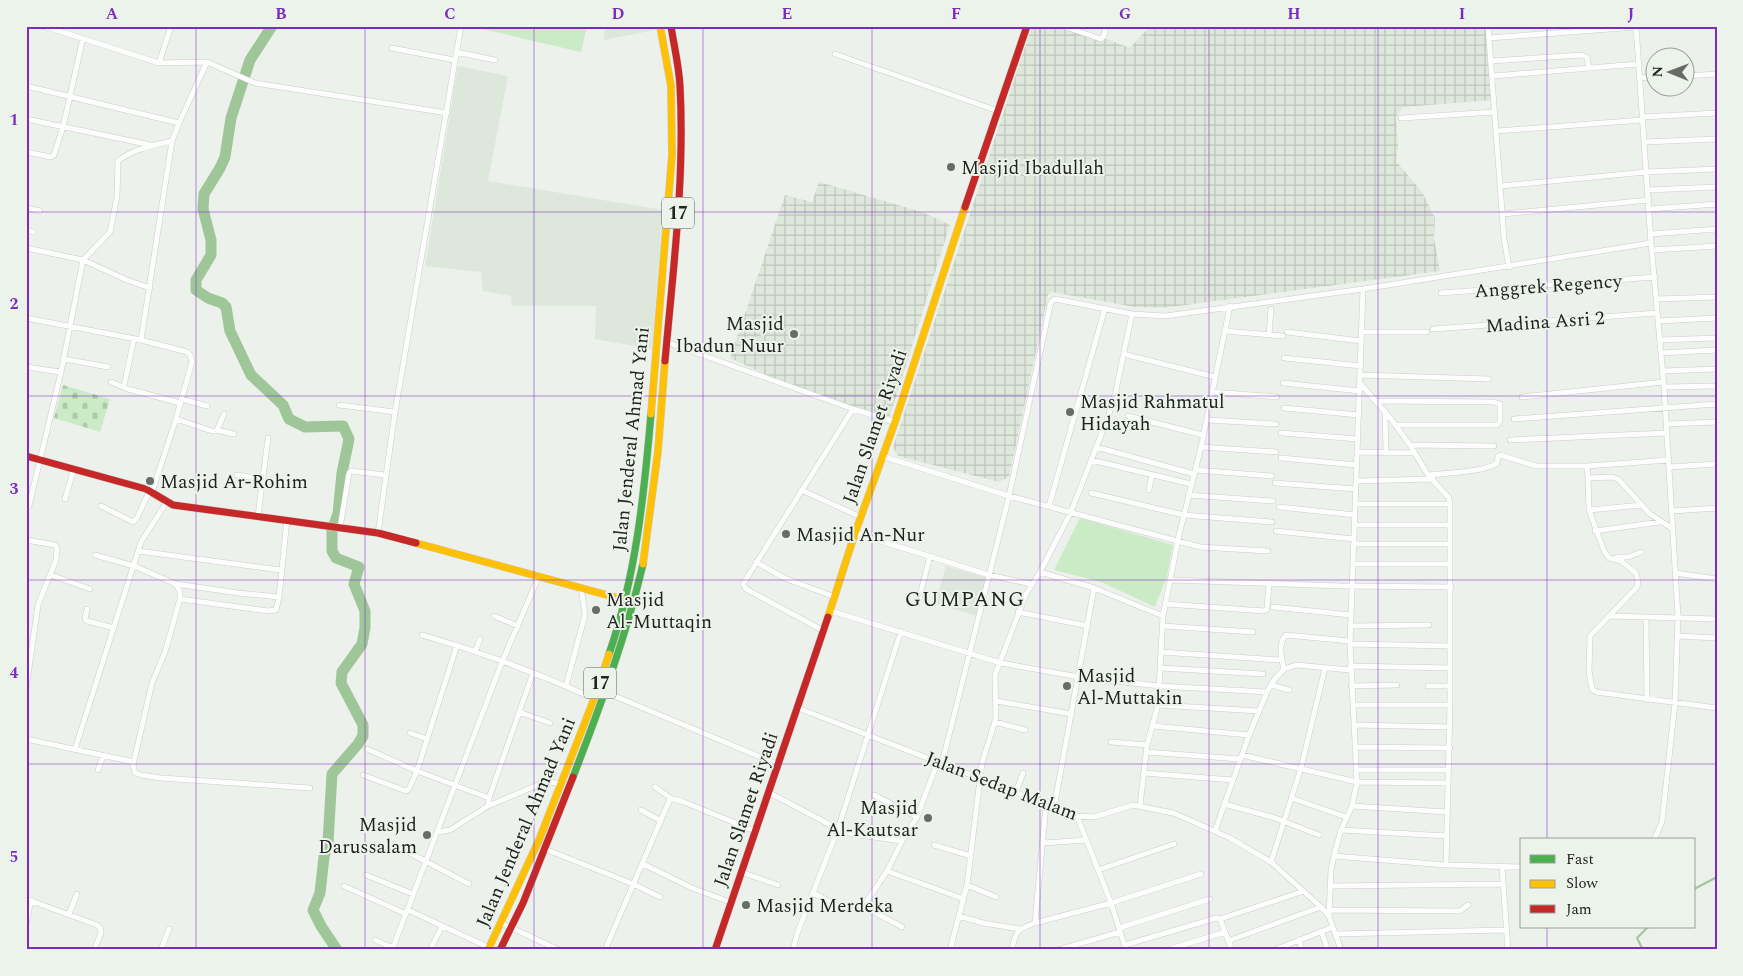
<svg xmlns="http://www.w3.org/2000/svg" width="1743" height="976" font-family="Spectral,serif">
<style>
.built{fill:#dee7dc}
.industrial{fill:url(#industrial-grid)}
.cemetery{fill:url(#cemetery-stones)}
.park{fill:#cbeac6}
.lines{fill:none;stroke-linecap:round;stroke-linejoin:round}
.stream{stroke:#9fc698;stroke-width:2}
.river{stroke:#9fc698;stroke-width:11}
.street-casing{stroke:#cacdc9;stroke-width:6}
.fast-casing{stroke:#cacdc9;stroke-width:8}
.slow-casing{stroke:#cacdc9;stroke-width:8}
.jam-casing{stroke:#cacdc9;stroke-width:8}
.street{stroke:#fcfdfc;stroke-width:5}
.fast{stroke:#4caf50;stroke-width:7}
.slow{stroke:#ffc107;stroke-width:7}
.jam{stroke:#c62828;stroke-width:7}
.grid{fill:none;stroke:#7b2cbf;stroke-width:1;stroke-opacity:0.55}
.poi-dot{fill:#686b67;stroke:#ecf3ea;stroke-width:2}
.labels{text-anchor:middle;stroke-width:4;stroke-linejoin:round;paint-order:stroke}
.shield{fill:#ecf3ea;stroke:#5d615d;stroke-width:1}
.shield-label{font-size:18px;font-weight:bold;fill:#202320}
.poi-label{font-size:19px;fill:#202320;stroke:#ecf3ea;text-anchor:start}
.street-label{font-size:19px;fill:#202320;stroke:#ecf3ea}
.quarter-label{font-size:21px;letter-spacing:1px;fill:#202320;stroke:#ecf3ea}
.neatline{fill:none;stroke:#7b2cbf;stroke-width:2}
.grid-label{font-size:16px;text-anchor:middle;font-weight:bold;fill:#7b2cbf}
</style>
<defs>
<pattern id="industrial-grid" width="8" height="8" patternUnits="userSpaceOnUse" patternTransform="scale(1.25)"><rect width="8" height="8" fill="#dee7dc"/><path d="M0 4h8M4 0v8" fill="none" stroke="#bec6bc"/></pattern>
<pattern id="cemetery-stones" width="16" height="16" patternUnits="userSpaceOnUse" patternTransform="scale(1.25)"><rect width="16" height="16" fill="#cbeac6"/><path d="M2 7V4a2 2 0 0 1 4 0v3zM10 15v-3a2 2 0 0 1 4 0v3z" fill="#aec8aa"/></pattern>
</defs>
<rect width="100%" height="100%" fill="#edf1ec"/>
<path class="built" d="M605,26h49l1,4 -51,10z
M458,66l50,10 -20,105 175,29 -11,139 -57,-10 1,-33h-84l-1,-10 -28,-5 -2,-19 -56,-6z
M946,566l42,12 -11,38 -42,-12z"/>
<path class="industrial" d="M1032,26h42l56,22 20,-22h338l6,74 -91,7 -7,10 2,29 -2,15 26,31 13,26 -1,20 6,33 -277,37 -28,-1 -84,-15 -3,3 -39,182 -10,5 -101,-26 -5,-9z
M819,182l103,30 28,13 -61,194 -85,-27 -74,-34 55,-163 27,7z"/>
<path class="cemetery" d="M63,385l47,14 -10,33 -46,-14z"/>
<path class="park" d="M470,26h117l-6,26z
M1080,518l93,27 -6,31 -12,31 -54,-25 -47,-12z"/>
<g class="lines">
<path class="stream" d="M1694,889l23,-12
M1643,950l-6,-12 11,-11"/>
<path class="river" d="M272,26l-22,34 -19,58 -6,39 -5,11 -16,26 -1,15 8,31v15l-15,25v10l12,8 14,5 4,4 4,24 21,44 32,30 6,14 16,8 38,-1 6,13 -7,34 -4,41 -6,16v21l4,7 23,9 -5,17 11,27v17l-3,16 -20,28 -1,11 22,42v11l-5,8 -26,30 -4,68 -4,15 -4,36 -7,17 8,16 16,24"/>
<g class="street-casing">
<path id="street" d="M41,26l9,2 1,-1
M1063,26l38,13 3,-3 2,-10
M1488,26l16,212 5,29
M50,28l109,35 48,-1 48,21 192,30
M1489,38l147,-11
M392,48l62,12
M456,52l39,8
M835,54l163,57
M1491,61l90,-6 6,2 2,11
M159,63l12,-37
M1493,76l145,-12
M1686,76l31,-2
M1639,78l17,-1
M26,86l153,37
M1642,117l75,-4
M1401,118l94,-6
M26,119l125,26
M1497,131l145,-11
M1644,142l73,-3
M26,152l25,5 3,-2 9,-28 20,-89
M1501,186l145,-14 71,-3
M1648,190l69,-3
M26,208l14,3
M1650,209l67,-5
M1503,214l146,-14
M26,230l7,2
M1651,234l66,-5
M1651,243l13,144 14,229 -3,87 -13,119 -8,18
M26,248l57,12 27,-28 7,-35 1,-36c14,-12 37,-16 54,-20
M1652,250l65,-4
M1441,293l214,-16
M1656,299l61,-2
M26,318l115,22 46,12 3,3 2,7 -16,57 -24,73
M1658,321l59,-3
M1433,329l224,-16
M1225,331l58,5
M1287,332l74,9
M1362,332h65
M1269,335l2,-26
M141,340l31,-199 7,-18 28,-61
M1660,340l57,-2
M666,342l187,67 42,13
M1661,353l56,-3
M1127,355l88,22
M1284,358l77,8
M64,359l44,8
M26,367l35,5
M1663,371l54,-2
M1360,375l129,4
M111,382l17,7 52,14
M1283,383l77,8
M1360,383l31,36 19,26 18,30 21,23 1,6v201l-4,160
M124,386l10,-47
M1664,387l53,-1
M1212,392l65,5
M1522,397l142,-15
M182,399l25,7
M1376,401l117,1 7,2v17l-3,4h-102
M339,405l56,7
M1284,408l75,7
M1385,411l1,42
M1128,416l75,19
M176,419l36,12h8l14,3
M1514,419l203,-15
M1207,420l69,4
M1666,424l51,-2
M217,430l7,-16
M1281,433l77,6
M1510,440l157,-7
M1410,445l84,1
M1096,447l98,27
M1201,447l75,5
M1358,452l57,1
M882,456l127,40 41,-190 1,-4 4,-3 77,15 33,2 198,-27 288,-46 -15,-217
M1281,458l76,7
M1091,460l100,24
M1587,466l1,12 24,-1 6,2 32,35 23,15
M1669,467l48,-3
M1195,470l77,6
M237,475l26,4
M1428,475c16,-2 58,-3 69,-12l1,-6 2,-2 36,11h51l82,-6
M1588,478l1,32 15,41 5,7 12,3 15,12 2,9 -1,5 -47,49 -1,35 3,18 4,3 121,16
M1357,481l76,-2
M1275,483l81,6
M801,490l60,27
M1149,490l3,-15
M1091,493l93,22 88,7
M1188,495l85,6
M65,499l9,-31
M1356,504h94
M29,506l32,-134 22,-112 44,20 23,8
M101,506l32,16 4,-4 13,-28
M1049,506l56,-198
M1279,507l76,8
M1589,510l53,-5
M1672,511l45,-3
M258,516l10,-78
M1355,525h95
M340,528l9,-55 2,-2 34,4
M1276,531l78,8
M1595,531l65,-9
M378,533l17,-121 66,-386
M855,533l134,42 42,9
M26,540l29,5 2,4 -1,11 -18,45 -12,84
M1354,544h96
M138,551l143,19
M95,555l39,11 42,18 4,8v7l-15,53 -13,31 -19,82 2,8 6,2 20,3 149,10
M1617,557h12l12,-5
M756,562l28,16 51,19
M1354,564h96
M1040,572l54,16 69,28
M1675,573l42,6
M51,575l39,14
M1171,580l170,6 110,1
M176,584l62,9 41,4
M180,599l88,12 8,-1 3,-13 8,-77
M919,599l11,-43
M1166,604l98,7 3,-2 2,-26
M1273,607l78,8
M87,609l-2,10 2,2 27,7
M831,611l170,52 78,14 81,9 107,6
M1018,612l70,14
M494,616l24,10
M1609,616l108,3
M1646,617l1,83
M1163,626l90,6
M1351,626l78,-1
M824,631l-78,-42 -3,-5 110,-175
M422,635c59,17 118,39 173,64
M1677,636l40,2
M1350,644l100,2
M457,645l-40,126 72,27
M475,652l5,-13
M1161,652l120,8
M1350,666l100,2
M1161,668l102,6
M1284,669c-3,-10 -6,-27 2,-34l64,6
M1271,685l18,5
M566,686l19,-71 -4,-28
M1351,686l46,-1
M1428,686h22
M605,692l172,72
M996,701l76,13
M1158,705l101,6
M1354,705h96
M798,708l279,108 17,1 39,-12 40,8 12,5 45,20 41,24 50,45 8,9
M519,712l31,11
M995,722l30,8
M1355,725l95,2
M1153,726l96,9
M410,733l17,6
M26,739l108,23
M1111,742l36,3
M1356,747l94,1
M75,749l66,-207 25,-39
M1146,752l94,7
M1242,755l115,27 91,1
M942,763l67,-267 191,51 68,4
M98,770l5,-14
M1357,770h92
M1144,773l89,7
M363,775l43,16 3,-2 8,-18 -50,-22
M655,787l17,12
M768,792l70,37 14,5 50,7 15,-24 21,-56
M1016,792l7,-19
M874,795l43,22
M1291,798l55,19
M1224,804l51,14 44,17
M1046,805l-11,118 76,-20 90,-29
M488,806l1,-8 44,-125
M1140,806l7,-61 11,-40 5,-89 16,-81 22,-88 29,-141
M1352,806l95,6
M1054,808l40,-220
M641,810l20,11
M1077,816l34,87 15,47
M1341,830l106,6
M1215,831l34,-96 18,-43 7,-12 10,-11 12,-4 54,5
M437,832l13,-2 38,-24 52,-22 11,-2 9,2
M1043,843l44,-3
M934,845l37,11
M390,848l18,4 61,32
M545,849l88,35 27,13
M1334,856l7,-26 11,-24 5,-24 -7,-138 13,-355
M1271,862l30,-94 24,-100
M643,864l49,24 38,14
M1502,867l6,83
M1098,870l76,-26
M887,871l15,-30
M741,872l37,13
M366,875l47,19
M967,885l29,12
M344,886l62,28
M1330,886l173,-2
M813,893l25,13
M26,899l71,26 3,3 1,5 -7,17
M408,910l82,38
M1329,910l131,1 8,-6
M69,914l8,-20
M959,916l24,7 37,6
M1220,919l84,-28
M501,923l58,27
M26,924l5,-24
M902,927l-34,-18 -1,-8 20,-30 77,28
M1119,928l91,-29
M1321,931l7,19
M1335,934l170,-4
M375,940l18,8
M1299,940l3,10
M1228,941l93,-34
M1125,945l91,-27 4,1 12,31
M161,950l8,-21
M392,950l110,-288 37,-86
M430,950l12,-24
M605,950l65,-151h4l10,3 71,29
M793,950l4,-16 41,-105 63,-198
M950,950l17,-65 15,-122 14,-45 -1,-43 31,-81 14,-22 31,-60 37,-95 7,-22 17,-81
M1012,950c3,-19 6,-21 23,-27
M1058,950l62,-18
M1167,950l58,-18
M1274,950l59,-23
M1341,950l-12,-34 2,-46 3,-14 112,9 76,2"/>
</g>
<g class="fast-casing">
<path id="fast" d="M609,654c27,-78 35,-159 42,-240
M573,777c27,-70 53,-140 70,-213"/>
</g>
<g class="slow-casing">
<path id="slow" d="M651,414l21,-259 -1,-69 -11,-60
M416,543l213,58
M643,564l15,-113 7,-90
M828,617l27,-84 40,-111 70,-215
M488,950l51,-110 55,-141 15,-45"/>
</g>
<g class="jam-casing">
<path id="jam" d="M965,207l62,-181
M665,361c8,-91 20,-183 15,-275 -1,-20 -6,-40 -9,-60
M26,456l120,33 27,16 205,28 38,10
M500,950l23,-47 50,-126
M715,950l113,-333"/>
</g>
<use href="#street" class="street"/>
<use href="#fast" class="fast"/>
<use href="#slow" class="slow"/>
<use href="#jam" class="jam"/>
</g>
<path class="grid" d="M196,26v924M365,26v924M534,26v924M703,26v924M872,26v924M1040,26v924M1209,26v924M1378,26v924M1547,26v814M26,212h1691M26,396h1691M26,580h1691M26,764h1691M1547,927v23"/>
<g class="poi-dot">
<circle cx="951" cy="167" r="5"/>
<circle cx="794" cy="334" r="5"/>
<circle cx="1070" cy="412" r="5"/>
<circle cx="150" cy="481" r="5"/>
<circle cx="786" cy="534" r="5"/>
<circle cx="596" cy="610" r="5"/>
<circle cx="1067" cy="686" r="5"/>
<circle cx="928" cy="818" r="5"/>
<circle cx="427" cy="835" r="5"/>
<circle cx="746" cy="905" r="5"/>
</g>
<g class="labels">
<g class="shield">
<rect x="662" y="197.5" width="32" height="31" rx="4"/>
<rect x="584" y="667.5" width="32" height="31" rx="4"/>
</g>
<g class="shield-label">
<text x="678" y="219">17</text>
<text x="600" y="689">17</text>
</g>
<g class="poi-label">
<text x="961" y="174">Masjid Ibadullah</text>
<text x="784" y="330" text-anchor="end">Masjid<tspan x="784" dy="22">Ibadun Nuur</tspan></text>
<text x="1080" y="408">Masjid Rahmatul<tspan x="1080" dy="22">Hidayah</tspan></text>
<text x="160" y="488">Masjid Ar-Rohim</text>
<text x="796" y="541">Masjid An-Nur</text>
<text x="606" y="606">Masjid<tspan x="606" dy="22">Al-Muttaqin</tspan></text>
<text x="1077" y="682">Masjid<tspan x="1077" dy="22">Al-Muttakin</tspan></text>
<text x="918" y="814" text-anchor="end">Masjid<tspan x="918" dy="22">Al-Kautsar</tspan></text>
<text x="417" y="831" text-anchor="end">Masjid<tspan x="417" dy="22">Darussalam</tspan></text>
<text x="756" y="912">Masjid Merdeka</text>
</g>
<g class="street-label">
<text transform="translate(1548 285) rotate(-4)" y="7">Anggrek Regency</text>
<text transform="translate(1545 321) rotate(-4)" y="7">Madina Asri 2</text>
<text transform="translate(874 426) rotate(-71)" y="7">Jalan Slamet Riyadi</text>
<text transform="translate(630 439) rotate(-84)" y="7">Jalan Jenderal Ahmad Yani</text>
<text transform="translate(1002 785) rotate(21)" y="7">Jalan Sedap Malam</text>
<text transform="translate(745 809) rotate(-71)" y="7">Jalan Slamet Riyadi</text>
<text transform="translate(525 822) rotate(-67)" y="7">Jalan Jenderal Ahmad Yani</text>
</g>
<g class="quarter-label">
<text x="965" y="606">GUMPANG</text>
</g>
</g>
<rect width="1743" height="976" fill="none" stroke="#ecf3ea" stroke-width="55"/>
<rect x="1520" y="838" width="175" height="90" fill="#ecf3ea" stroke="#9aa099"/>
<rect x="1530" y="855" width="25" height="8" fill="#4caf50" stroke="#9aa099"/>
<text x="1566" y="864" font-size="15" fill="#202320">Fast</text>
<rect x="1530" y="880" width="25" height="8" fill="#ffc107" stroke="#9aa099"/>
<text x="1566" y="888" font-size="15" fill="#202320">Slow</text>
<rect x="1530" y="905" width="25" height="8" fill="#c62828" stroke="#9aa099"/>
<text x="1566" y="914" font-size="15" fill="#202320">Jam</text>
<g transform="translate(1670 72) rotate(271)"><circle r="24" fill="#ecf3ea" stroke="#9aa099"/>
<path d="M0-4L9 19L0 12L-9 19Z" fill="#686b67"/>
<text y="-8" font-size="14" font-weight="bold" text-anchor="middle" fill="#202320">N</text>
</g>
<rect x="28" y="28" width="1688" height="920" class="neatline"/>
<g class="grid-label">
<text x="112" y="19">A</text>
<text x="281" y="19">B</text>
<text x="450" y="19">C</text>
<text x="618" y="19">D</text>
<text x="787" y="19">E</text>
<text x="956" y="19">F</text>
<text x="1125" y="19">G</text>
<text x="1294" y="19">H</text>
<text x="1462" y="19">I</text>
<text x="1631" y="19">J</text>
<text x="14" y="125">1</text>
<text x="14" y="309">2</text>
<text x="14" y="494">3</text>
<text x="14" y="678">4</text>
<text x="14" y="862">5</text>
</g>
</svg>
